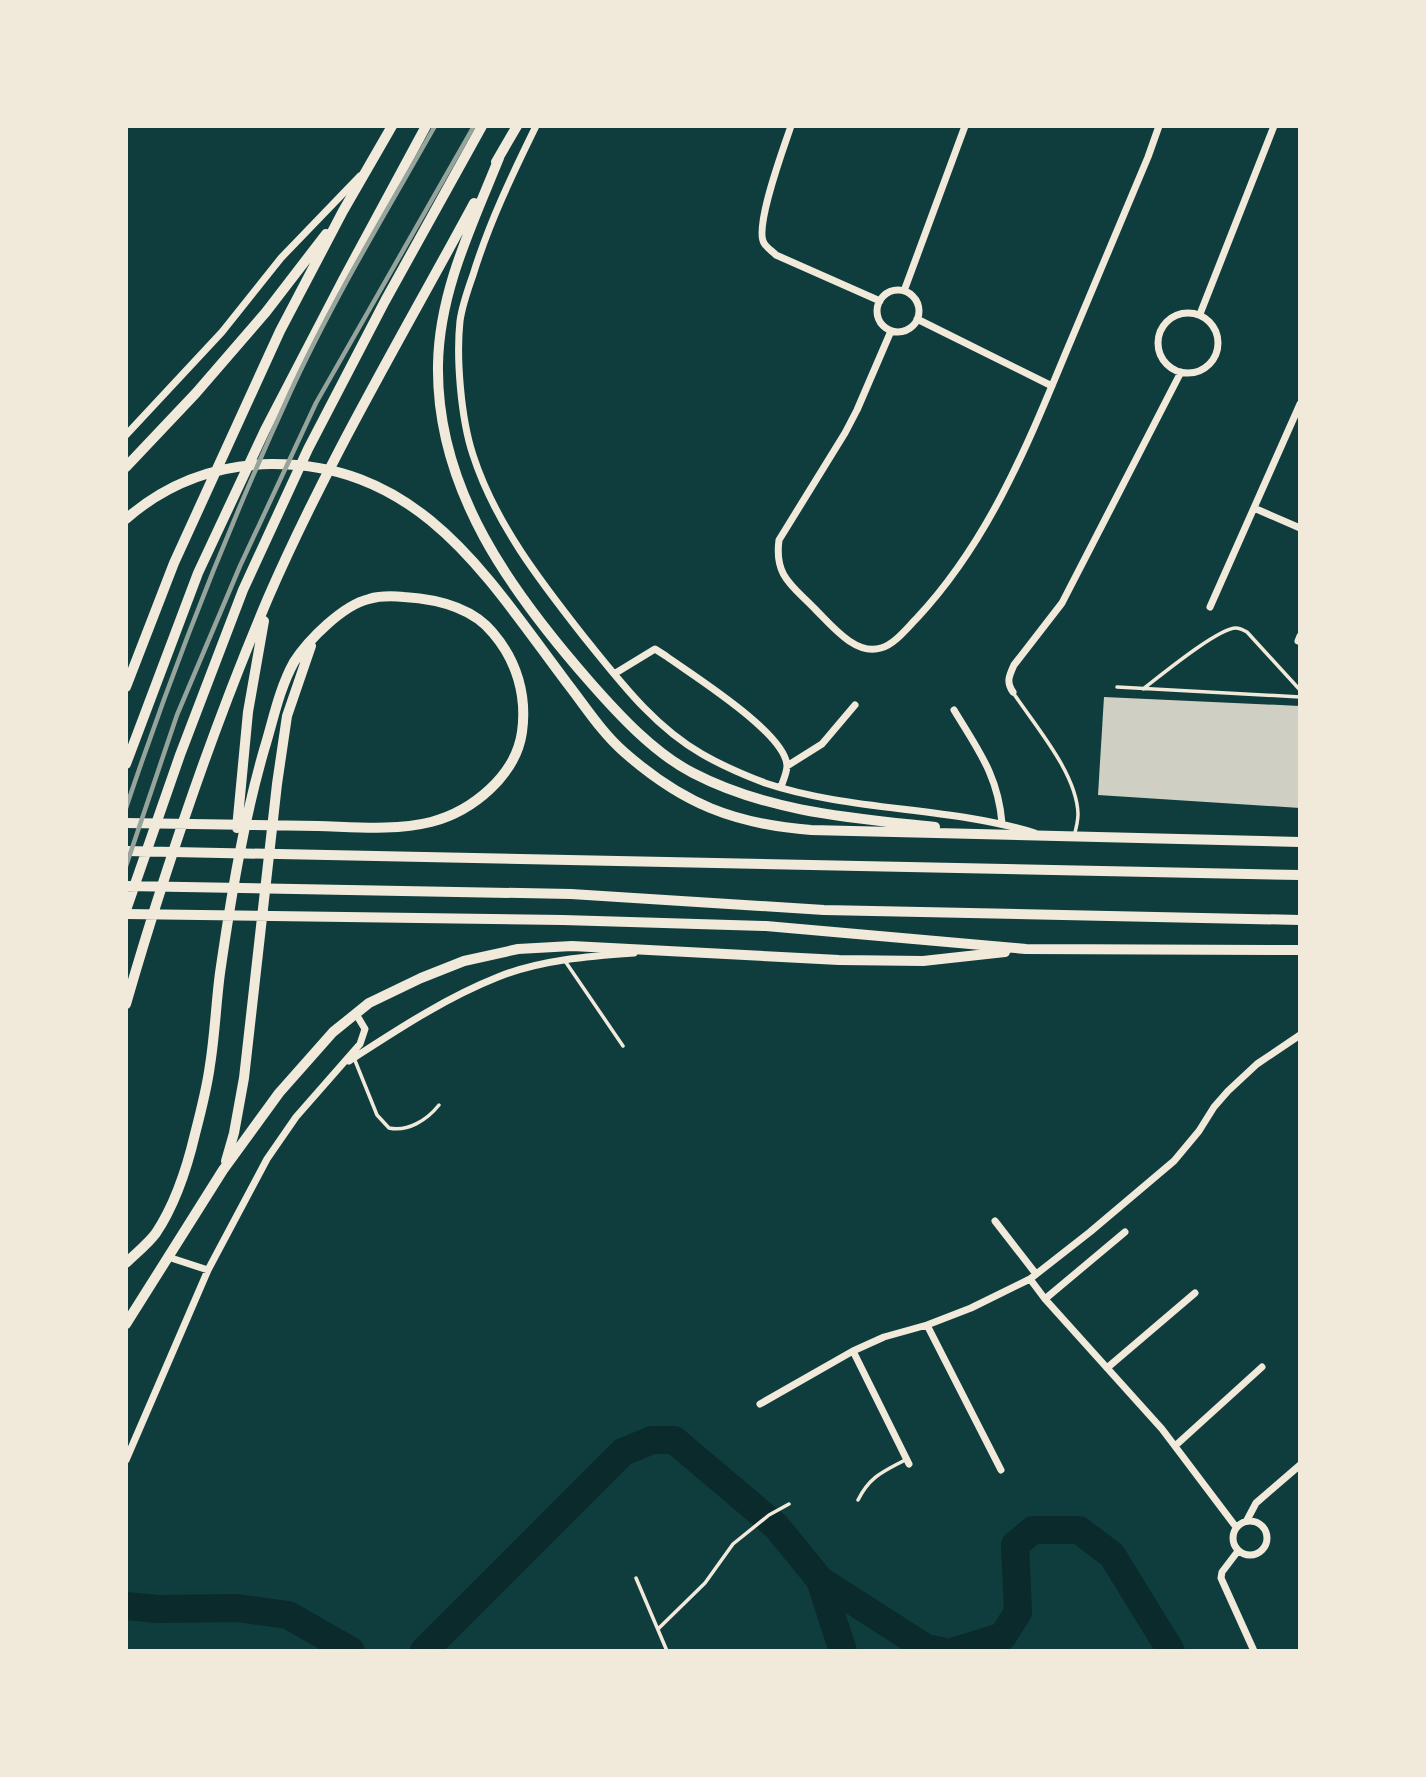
<svg xmlns="http://www.w3.org/2000/svg" width="1426" height="1777" font-family="'Fira Sans',sans-serif">
<style>
.lines{fill:none;stroke-linecap:round;stroke-linejoin:round}
.river{stroke:#0a2a2b;stroke-width:28}
.building{fill:#cfcfc3}
.service{stroke:#f1e9da;stroke-width:3.5}
.minor{stroke:#f1e9da;stroke-width:7}
.secondary{stroke:#f1e9da;stroke-width:10}
.primary{stroke:#f1e9da;stroke-width:10}
.rail{stroke:#97a49c;stroke-width:4.5}
</style>
<rect width="100%" height="100%" fill="#0f3d3e"/>
<g class="lines">
<path class="river" d="M820,1580l106,68 15,3
M126,1606l32,3 79,-1 51,7 63,36
M424,1651l199,-199 29,-12h22l102,86 44,54 23,71
M955,1651l48,-15 15,-24 -3,-67 18,-15h46l33,25 59,96"/>
</g>
<path class="building" d="M1104,697l196,9v102l-202,-13z"/>
<g class="lines">
<path class="service" d="M1117,687l183,10
M1143,689c17,-13 75,-61 93,-61 4,0 7,2 11,4l53,58
M1014,694c22,33 63,80 64,120 0,7 -2,15 -4,22
M565,961l58,85
M354,1058l23,57 12,13c19,4 38,-8 50,-23
M858,1500c12,-24 25,-28 47,-40
M636,1578l31,73
M658,1629l47,-46 28,-39 36,-29 20,-11"/>
<path class="minor" d="M536,126c-24,49 -47,97 -63,149 -5,14 -11,31 -13,46 -4,37 1,98 13,134 22,68 67,126 111,182 35,43 69,89 118,117 19,11 42,21 63,29 87,29 182,23 270,50
M791,126c-7,21 -37,101 -27,117 2,4 8,8 12,12l104,46
M877 311a21 21 0 1 1 42 0a21 21 0 1 1-42 0Z
M904,291l61,-165
M1158 343a30 30 0 1 1 60 0a30 30 0 1 1-60 0Z
M1200,314l74,-188
M917,319l135,67
M891,331l-34,79 -12,23 -66,107c-5,37 14,46 37,70 16,16 40,46 65,38 14,-4 26,-20 36,-30 70,-75 108,-167 147,-261 28,-67 56,-133 84,-200l11,-31
M126,435l96,-103 59,-74 79,-82
M1254,508l46,20
M1210,607l90,-203
M1298,641l2,-5
M614,674l41,-25 11,7c26,19 120,77 121,110 0,6 -4,15 -6,21
M1013,692c-7,-10 -4,-16 1,-27l48,-62 119,-231
M954,710c24,40 44,65 48,113
M787,766l35,-22 33,-39
M349,1061c48,-31 96,-63 149,-84 42,-17 92,-21 136,-24
M995,1221l41,53
M1125,1232l-80,67 117,130 74,98
M168,1257l40,13
M1030,1279l15,20
M927,1325l74,145
M853,1351l56,113
M1107,1368l88,-75
M760,1404l93,-53 31,-14 43,-12 44,-17 59,-29 60,-47 84,-71 25,-30 15,-24 14,-16 29,-27 43,-29
M1175,1446l87,-79
M126,1460l82,-190 59,-111 29,-42 64,-73 5,-15 -9,-15
M1247,1520l9,-17 44,-38
M1233 1538a17 17 0 1 1 34 0a17 17 0 1 1-34 0Z
M1238,1551l-16,21 -1,6 33,73"/>
<path class="secondary" d="M499,158c-27,67 -60,134 -61,207 -2,125 74,228 152,317 29,33 64,71 103,91 75,39 159,45 242,54
M496,162l21,-36
M126,467l70,-74 70,-81 60,-78
M126,519c41,-36 90,-54 145,-55 150,-1 216,113 296,219 18,23 35,50 57,69 59,52 110,72 187,78l489,12
M126,687l48,-124 106,-232 63,-120 49,-85
M126,823c64,1 128,2 192,3 37,1 77,5 113,-4 42,-11 85,-47 91,-90 5,-36 -5,-71 -29,-99 -21,-26 -56,-34 -89,-36 -11,-1 -25,-1 -35,2 -26,6 -61,41 -75,63 -15,27 -21,59 -30,88 -21,73 -33,147 -44,223 -4,30 -5,61 -10,92 -3,23 -9,46 -15,69 -8,34 -19,69 -39,99 -8,11 -20,20 -30,30
M237,828l11,-116 16,-91
M126,914l437,6 203,6 260,23 274,1
M126,1004c40,-138 86,-274 142,-406 59,-136 136,-265 206,-395
M226,1161l8,-28 10,-55 33,-294 10,-68 24,-70
M126,1324l97,-154 56,-77 54,-61 36,-29 52,-25 43,-17 54,-12 54,-3 267,14 84,1 82,-9"/>
<path class="primary" d="M126,764l72,-191 67,-143 78,-150 83,-154
M126,851l1174,24
M126,886l445,8 253,16 476,10
M126,910l54,-155 63,-165 65,-141 77,-148 97,-175"/>
<path class="rail" d="M126,808c47,-140 101,-278 163,-413 42,-92 96,-181 146,-269
M126,866l51,-151 63,-149 76,-163 158,-277"/>
</g>
<rect width="1426" height="1777" fill="none" stroke="#f1e9da" stroke-width="256"/>
</svg>
